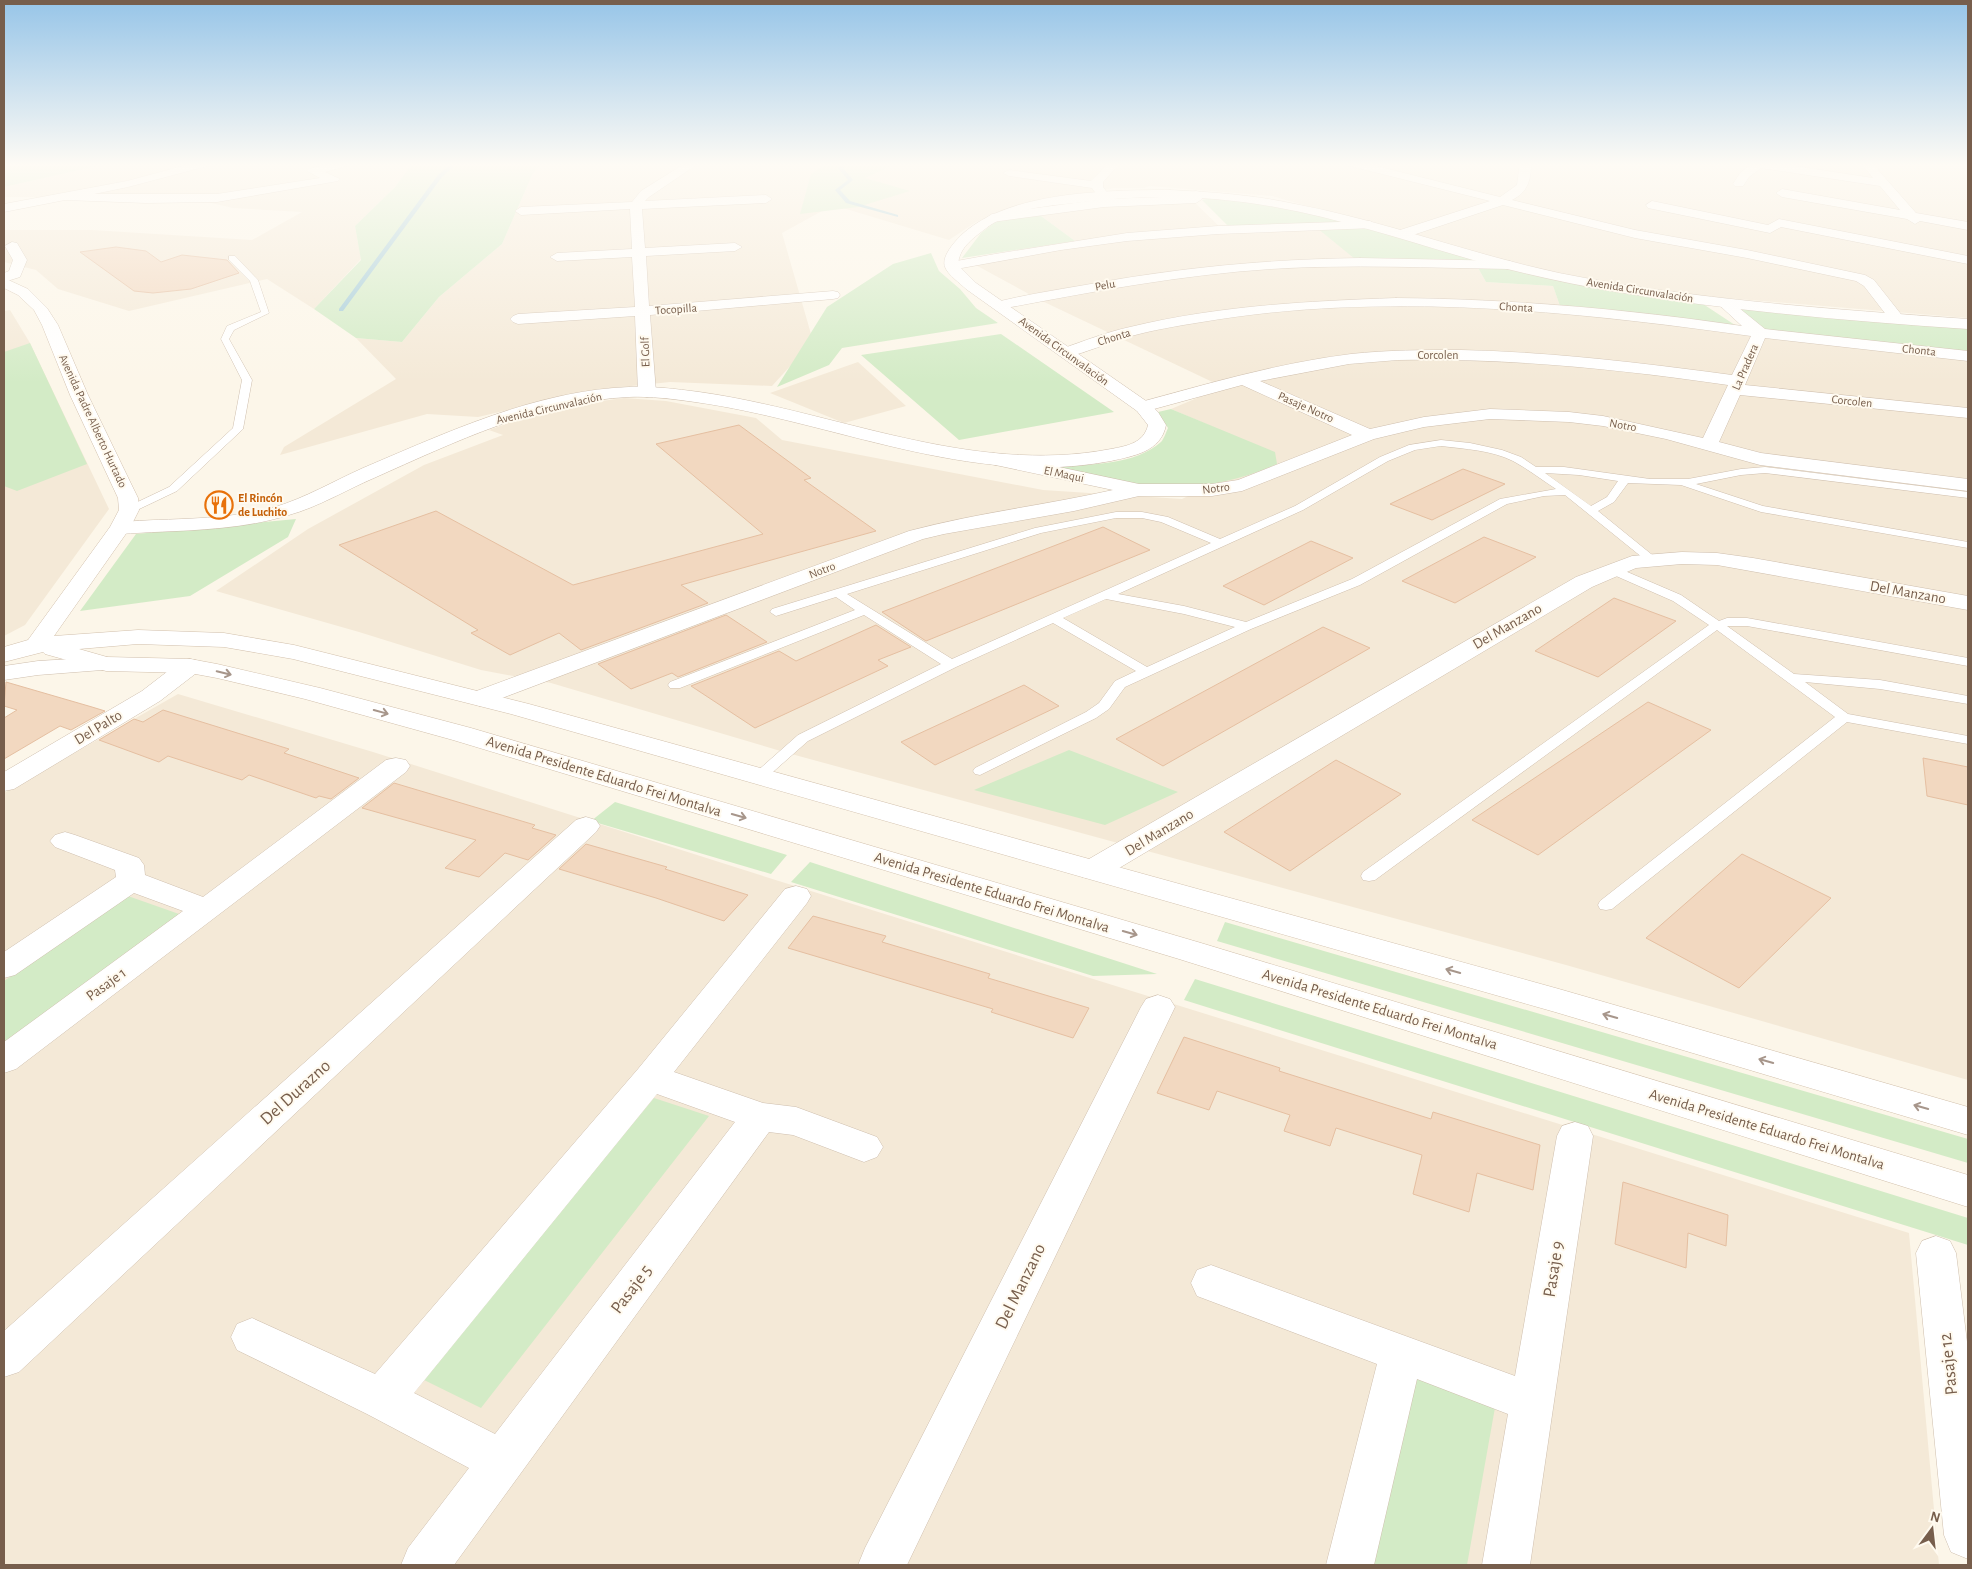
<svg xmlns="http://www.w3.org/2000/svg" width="1972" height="1569" font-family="'Alegreya Sans',sans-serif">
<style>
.residential{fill:#f4e9d7}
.green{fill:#d3ebc6}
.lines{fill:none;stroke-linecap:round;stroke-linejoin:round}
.stream{fill:#a3ccd8;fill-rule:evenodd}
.building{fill:#f2d8c0;stroke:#e5bfa1}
.service-casing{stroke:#cfbfae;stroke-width:1}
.minor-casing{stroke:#cfbfae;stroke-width:1}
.tertiary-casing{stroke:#cfbfae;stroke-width:1}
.secondary-casing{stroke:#d2c0ac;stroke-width:1}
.service{fill:#fff;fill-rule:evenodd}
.minor{fill:#fff;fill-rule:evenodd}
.tertiary{fill:#fff;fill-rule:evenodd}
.secondary{fill:#fff;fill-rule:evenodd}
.oneway{stroke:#a7968b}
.labels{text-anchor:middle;stroke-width:4;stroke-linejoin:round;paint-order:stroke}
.far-street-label{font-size:12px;fill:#775e4c;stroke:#fffaef}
.far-food-label{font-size:12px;font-weight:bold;fill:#c56008;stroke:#fffaef;text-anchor:start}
.street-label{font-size:15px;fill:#775e4c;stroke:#fffaef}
.near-street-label{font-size:18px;fill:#775e4c;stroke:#fffaef}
</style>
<rect width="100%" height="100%" fill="#fcf6e9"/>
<path class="residential" d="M111,163h302l-18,24 -40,39 6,33 -47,50 -47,-30 -138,32 -71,-22 -22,-19 -32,-8v-32h88l160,10 50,-28 -69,-4 -43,-10 -186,-1v-10z
M542,163h1426v155l-303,-25 -93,-17 -69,-14 -231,-66 -122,-10 -6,2h-31l-99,19 -38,15 -27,18 -116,-35 -51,28 31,108 -41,45 -102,-4 -77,8 -115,27 -51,-3 -147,41 4,-8 112,-68 -40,-41 46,4 37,-45 63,-53 31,-71z
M1192,200l31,30 94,-2 160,38 9,16 67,4 7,20 213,31 195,21v722l-402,-115 -782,-213 -233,-69 -70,-13 -122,-38 -143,-41 92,-62 116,-64 79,-30 -14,-5 37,-13 53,-13 45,-6 42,3 90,17 26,22 261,50 139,9 92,-46 -103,-44 52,-22 -183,-87 -68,-37 103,-22 -38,-28 70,-8z
M10,310l20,33 79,166 -84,116 -21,11v-325z
M858,362l48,44 -62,17 -74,-30z
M178,694l195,58 409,130 1127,351 30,332h-1935v-772z"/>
<path class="green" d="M4,163h107l-107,24z
M413,163h129l-9,10 -31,71 -63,53 -37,45 -46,-4 -42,-29 47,-49 -6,-34 40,-39z
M827,163h70l-32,15 45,13 -52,16 -58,7 11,-40z
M1211,198l44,4 102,22 -127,4 -28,-28z
M1037,213l38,28 -113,17 19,-25 21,-16z
M1363,226l118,36 -126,-3 -38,-31z
M931,253l8,18 21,18 16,19 22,15 -156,25 -13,17 -52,22 50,-80 66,-43z
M1477,266h15l208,36 38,25 -178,-21 -7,-20 -67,-4z
M1729,307l239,21v23l-210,-22z
M1001,334l113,78 -155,28 -98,-85z
M30,343l57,121 -70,27 -13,-5v-134z
M1171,409l104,43 2,12c-43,19 -91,28 -139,21 -26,-4 -53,-12 -79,-18 33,-3 76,-2 102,-25 3,-3 5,-10 7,-14l-10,-16z
M296,519l-8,18 -98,59 -110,15 56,-77z
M1069,750l109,42 -73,33 -131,-35z
M615,802l172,53 -16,19 -180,-53z
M810,862l347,112 -64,2 -302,-94z
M128,896l51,18 -175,130v-63z
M1225,922l743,217v24l-751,-222z
M1195,979l773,239v27l-784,-245z
M654,1098l55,18 -228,292 -59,-29z
M1407,1371l89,31 -29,163h-108z"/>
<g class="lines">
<path class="stream" d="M6,163h5l-7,5v-3z
M452,163h5l-15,14 -99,134h-4v-2l99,-134z
M845,163h5l-7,5 10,12 -13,10 10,11 48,14v2l-52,-14 -11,-13 13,-10 -10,-12z"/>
</g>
<path class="building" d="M116,247l30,4 15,11 21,-7 45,5 12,13 -48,16 -38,4 -19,-2 -54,-39z
M739,425l72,53 -7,2 72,51 -195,54 27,18 -127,47 -22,-17 -49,22 -39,-22 7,-3 -139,-85 97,-34 137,74 190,-51 -107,-90z
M1463,469l42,15 -73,36 -42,-16z
M1103,527l47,23 -224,91 -44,-29z
M1484,537l52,20 -81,46 -53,-22z
M1311,541l42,17 -89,47 -41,-19z
M1614,598l62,23 -78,56 -63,-26z
M726,615l41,27 -89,35 -6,-4 -41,16 -33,-25z
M876,625l35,22 -33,13 10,6 -133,62 -64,-42 88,-35 17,10z
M1323,627l47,21 -207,118 -47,-27z
M6,682l86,25 13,4 -34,19 -11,-4 -56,33v-41l13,-8 -13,-4z
M1024,685l35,21 -124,59 -34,-23z
M1648,702l63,28 -173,125 -66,-35z
M163,710l126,39 -5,4 75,25 -28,21 -12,-3 -3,2 -67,-23 -7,5 -74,-24 -9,6 -60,-22 35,-21 9,3z
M1923,758l45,9v38l-41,-9z
M1336,760l65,34 -111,77 -66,-39z
M394,783l141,42 -3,3 24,7 -28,25 -23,-7 -26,24 -34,-9 31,-28 -114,-32z
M586,844l81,23 -2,2 83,26 -24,26 -68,-23 -97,-29z
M1742,854l89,44 -92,90 -93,-50z
M813,916l73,20 -4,6 108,32 -2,4 101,30 -16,30 -82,-26 2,-3 -205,-61z
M1184,1037l96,31 -1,3 152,48 2,-7 107,33 -7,45 -56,-17 -8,39 -56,-18 9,-39 -86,-27 -6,18 -46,-15 6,-16 -73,-24 -8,19 -52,-17z
M1623,1182l105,33 -2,31 -38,-13 -2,35 -71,-24z"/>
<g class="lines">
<g class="service-casing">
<path id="service" d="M229,256h6l23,24 11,33 -35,17 -5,9 23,41 -9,49 -66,62 -44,21h-8l-2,-2 2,-2 44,-21 64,-59 9,-48 -21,-41 6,-13 34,-14 -11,-31 -21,-21z
M1441,440l29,3 32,7 19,7 15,10h28l86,12h38l53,-10 24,-2 203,25v6l-203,-25 -24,2 -45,9 67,22 205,36v6l-207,-36 -80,-27 -53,-2 -14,19 -16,9 58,47 2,2 -6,4 -4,-2 -83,-67 -21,1 -37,8 -147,81 -109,44 -126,58 -16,22 -13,9 -116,57 -5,-1 -2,-3 2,-3 111,-56 13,-9 16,-22 21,-10 -83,-48 -97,44 -148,74 -43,38h-10l-2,-3 2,-3 43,-38 143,-71 -77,-49 -184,73h-10l-2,-3 2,-3 185,-72 -19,-13 -60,19 -6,-4 2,-3 263,-81 81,-16h26l26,5 52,22 75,-33 85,-49 29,-12zM1441,446c24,3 50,4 72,15 15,8 29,19 43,28l-56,10 -148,80 -106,43 -62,-16 -66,-12 185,-84 85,-49 27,-11zM1545,473l34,2 39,6 -11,16 -16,9zM1116,518h26l19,4 50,21 -259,116 -105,-65 194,-61zM1106,599l78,15 51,13 -88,40 -84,-49z
M1611,565l70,30 38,26 8,-3h20l221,40v8l-221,-40h-20l67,48 86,6 88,16v8l-88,-15 -75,-7 43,32 120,22v8l-121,-22 -235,187 -6,1 -6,-1 -2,-4 2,-4 235,-184 -118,-87 -342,250 -6,1 -6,-1 -2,-4 2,-4 346,-247 -36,-24 -66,-29 -2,-3z"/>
</g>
<g class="minor-casing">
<path id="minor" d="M194,163h18l-1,2 -83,22 -34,7h123l103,-16 -13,-7 2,-2 23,-6h19l-1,2 -25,7 15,7 -2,2 -121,21 -71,1 -81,-3 -61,12v-8l123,-23z
M686,163h13l-50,34 -4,4 121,-6 6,4 -6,4 -124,6 3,39 90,-5 7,4 -7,4 -89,5 3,50 184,-15 5,1 2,3 -2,3 -5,1 -183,16 6,77 -3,4 -6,1 -6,-1 -3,-4 -3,-76 -117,8 -5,-2 -3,-3 3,-3 5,-2 117,-7 -3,-50 -75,4 -7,-4 7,-4 75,-4 -2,-40 -109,6 -6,-4 6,-4 111,-5 9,-11z
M1109,163h11l-17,19v5l6,8 -6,4 -4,-1 -7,-10 -83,-12 -6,-3 6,-3 82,11z
M1345,163h19l136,34 17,-12 3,-22h11c0,17 -3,29 -19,37l123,30 112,20 118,25 9,5 30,38 -3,3h-10l-27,-35 -8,-5 -109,-23 -112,-20 -132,-33 -96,32h-10l-1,-3 1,-3 93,-30 -144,-36z
M1753,163h22l98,15 -12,-15h11l44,50 52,9v8l-48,-9 -5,3 -8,-5 -125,-22 -6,-4 6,-4 118,21 -20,-24 -119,-18 -12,9 -6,9h-8l-2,-2 7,-11z
M1196,191l4,1 2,7 -6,4 -92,4 -112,15 -6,-4 6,-4 112,-15 86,-3 2,-4z
M1652,201l116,24 11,-6 189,37v8l-187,-37 -11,6 -122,-25 -2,-3z
M1370,221l6,4 -2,3 -156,6 -91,7 -66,9 -110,20 -7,-4 7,-4 44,-8 132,-21 91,-7z
M12,242l5,1 10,17 -7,17 -16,5v-9l5,-2 4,-11 -8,-14z
M1360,258l150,3 7,4 -7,4c-80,-1 -159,-5 -239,0 -91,6 -181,23 -270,40l-5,-1 -2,-3 2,-3c29,-7 59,-12 89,-17 91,-17 183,-26 275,-27z
M1396,298c116,1 231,11 346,28l-26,-24 2,-3h10l37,30 203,22v10l-203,-23 -20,47 223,23v10l-228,-23 -21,47 42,11 207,26v12l-208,-26 -94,-26 -63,-13 -34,-4 -79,-3 -66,8 -50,12 -132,52 -30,5h-73l-65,15 -130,23 -21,5 -434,164 -9,3 -9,-3 -4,-5 4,-5 438,-162c67,-18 137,-26 204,-41l-127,-27 -2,-4 2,-4 7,-2 146,31h73l26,-4 114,-45 -110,-50 -99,27 -6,-1 -3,-4 3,-4c70,-19 141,-40 214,-49 36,-4 73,-4 110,-4 91,2 181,13 271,25l19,-39c-181,-25 -368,-45 -549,-14 -25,4 -50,8 -74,15 -21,6 -40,15 -61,20l-6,-2 -2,-3 2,-3c23,-8 46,-17 69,-22 87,-21 177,-26 266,-29zM1398,360c111,-2 221,9 330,25l-25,53 -100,-22 -34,-4 -79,-3 -66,8 -54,12 -110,-48 89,-17z
M1682,552l35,1 36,5 215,38v14l-251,-45 -35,-1 -46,4 -44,19 -488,290 -11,2 -11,-2 -4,-7 4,-7 494,-286 56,-21z
M190,659l9,2 3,5 -3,5 -39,30 -146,88 -10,2v-19l138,-81 39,-30z
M396,758l10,2 4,6 -4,6 -390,297 -12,4v-31l179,-131 -49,-18 -119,82 -11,3v-26l112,-75 -1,-7 -60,-23 -5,-6 5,-6 10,-3 10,3 64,23 5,7 1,10 58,22 183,-137z
M586,817l10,3 4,6 -4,6 -577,540 -15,5v-46l572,-511z
M796,886l11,3 4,7 -4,7 -133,169 89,31 33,4 81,30 6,10 -6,10 -13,5 -71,-27 -24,-3 -315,433h-53l7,-17 61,-80 -102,-54 -130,-64 -6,-13 6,-13 15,-6 123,56 263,-305 147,-180zM657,1094l78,28 -240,312 -81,-41z
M1158,995l12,4 5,8 -268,558h-49l7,-17 276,-541 5,-8z
M1575,1122l13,4 5,10 -63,429h-48l26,-151 -91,-35 -43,186h-48l51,-201 -180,-68 -6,-13 6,-13 14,-5 304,111 42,-240 5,-10z
M1936,1236l14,5 6,12 12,97v209l-17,-7 -7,-17 -28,-282 6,-12z"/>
</g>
<g class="tertiary-casing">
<path id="tertiary" d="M1170,190c42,2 84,5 125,14 90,17 175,50 264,69 135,27 272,36 409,46v10c-117,-8 -235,-18 -351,-37 -48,-8 -97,-19 -144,-32 -66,-19 -131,-41 -198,-53 -66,-12 -134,-13 -200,-4 -31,3 -64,6 -90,26 -13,10 -26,19 -27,36l18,18 173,120 9,9 8,13c-5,27 -33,31 -55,36 -141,27 -279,-40 -416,-59 -22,-3 -44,-6 -66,-5 -90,4 -174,45 -255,81 -28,12 -56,29 -85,37 -55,17 -113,15 -169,19l-7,-2 -3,-4 3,-4 7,-2c51,-4 105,-1 155,-15 30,-9 59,-26 88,-39 85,-36 172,-77 266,-81 23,-1 47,2 70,5 136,19 272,84 412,57 16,-3 33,-6 37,-24l-11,-14 -171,-122c-6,-6 -18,-14 -21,-22 -3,-8 4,-18 9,-24 42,-52 153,-53 216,-53z
M106,657l9,2 3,5 -3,5 -77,6 -34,5v-14l34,-5z"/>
</g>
<g class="secondary-casing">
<path id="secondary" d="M4,278l24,11 19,19 11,17 30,70 50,103 1,12 -9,18 -76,108 84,-6 86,3 70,12 235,59 1030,285 409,118v28l-413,-123 -1044,-298 -218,-55 -69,-12 -86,-3 -59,5 28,8 83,2 27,5 103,24 151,40 730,215 767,232v32l-789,-248 -726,-219 -148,-41 -88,-21 -27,-5 -84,-2 -61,-17 -2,-2 -39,10v-15l24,-7 82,-113 9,-17 -1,-12 -48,-103 -28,-70 -8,-15 -16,-15 -14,-7z"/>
</g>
<use href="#service" class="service"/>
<use href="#minor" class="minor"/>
<use href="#tertiary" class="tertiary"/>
<use href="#secondary" class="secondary"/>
</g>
<defs><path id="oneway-shaft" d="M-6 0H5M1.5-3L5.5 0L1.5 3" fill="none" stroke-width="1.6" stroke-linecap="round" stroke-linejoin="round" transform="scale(1.25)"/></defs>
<g class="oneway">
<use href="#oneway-shaft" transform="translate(224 673) rotate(13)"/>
<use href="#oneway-shaft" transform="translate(381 712) rotate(15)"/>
<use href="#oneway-shaft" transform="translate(739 816) rotate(16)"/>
<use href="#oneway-shaft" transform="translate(1130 933) rotate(16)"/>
<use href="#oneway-shaft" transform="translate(1453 971) rotate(-164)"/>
<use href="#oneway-shaft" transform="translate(1610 1016) rotate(-164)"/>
<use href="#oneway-shaft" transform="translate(1766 1061) rotate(-164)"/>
<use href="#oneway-shaft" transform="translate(1921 1107) rotate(-164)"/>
</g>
<linearGradient id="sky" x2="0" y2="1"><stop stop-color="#97c5e8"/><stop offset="0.43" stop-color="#fefbf5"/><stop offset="1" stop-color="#fefbf5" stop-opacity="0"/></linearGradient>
<rect width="1972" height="383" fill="url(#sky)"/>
<defs>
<g id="restaurant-ring" transform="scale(1.4375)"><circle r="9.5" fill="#fffaef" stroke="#e8710a" stroke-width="1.5"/><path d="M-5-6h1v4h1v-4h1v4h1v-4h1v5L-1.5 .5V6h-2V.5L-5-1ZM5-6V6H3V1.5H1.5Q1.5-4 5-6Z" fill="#e8710a"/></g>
</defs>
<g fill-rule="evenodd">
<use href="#restaurant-ring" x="219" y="505"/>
</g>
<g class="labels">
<g class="far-street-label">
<text transform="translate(1105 285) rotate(-11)" y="4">Pelu</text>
<text transform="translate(1640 290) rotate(9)" y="4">Avenida Circunvalación</text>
<text transform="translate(1516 307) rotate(3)" y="4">Chonta</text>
<text transform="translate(676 309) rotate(-4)" y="4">Tocopilla</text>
<text transform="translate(1114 337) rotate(-17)" y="4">Chonta</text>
<text transform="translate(1919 350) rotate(6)" y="4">Chonta</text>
<text transform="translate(1064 351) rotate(36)" y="4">Avenida Circunvalación</text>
<text transform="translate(645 352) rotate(-92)" y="4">El Golf</text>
<text x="1438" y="359">Corcolen</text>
<text transform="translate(1745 367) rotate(-66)" y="4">La Pradera</text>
<text transform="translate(1852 401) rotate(6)" y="4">Corcolen</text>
<text transform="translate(1306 407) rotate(24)" y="4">Pasaje Notro</text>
<text transform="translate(549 408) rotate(-13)" y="4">Avenida Circunvalación</text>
<text transform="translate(93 421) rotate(65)" y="4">Avenida Padre Alberto Hurtado</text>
<text transform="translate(1623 425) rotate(10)" y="4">Notro</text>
<text transform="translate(1064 474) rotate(12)" y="4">El Maqui</text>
<text transform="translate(1216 488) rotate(-7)" y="4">Notro</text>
<text transform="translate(822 570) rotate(-21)" y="4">Notro</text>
</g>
<g class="far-food-label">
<text x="238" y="502">El Rincón<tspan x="238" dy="14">de Luchito</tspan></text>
</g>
<g class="street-label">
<text transform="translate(1908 592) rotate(10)" y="5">Del Manzano</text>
<text transform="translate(1507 626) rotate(-30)" y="5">Del Manzano</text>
<text transform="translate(98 727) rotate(-31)" y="5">Del Palto</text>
<text transform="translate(604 776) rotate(17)" y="5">Avenida Presidente Eduardo Frei Montalva</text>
<text transform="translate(1159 832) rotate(-31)" y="5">Del Manzano</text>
<text transform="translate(992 892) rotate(17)" y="5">Avenida Presidente Eduardo Frei Montalva</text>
<text transform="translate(106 984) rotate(-36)" y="5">Pasaje 1</text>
<text transform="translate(1380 1009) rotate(17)" y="5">Avenida Presidente Eduardo Frei Montalva</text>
<text transform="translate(1767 1129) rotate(17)" y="5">Avenida Presidente Eduardo Frei Montalva</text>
</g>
<g class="near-street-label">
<text transform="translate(295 1092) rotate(-42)" y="6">Del Durazno</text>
<text transform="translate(1553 1269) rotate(-81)" y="6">Pasaje 9</text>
<text transform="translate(1020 1286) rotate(-64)" y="6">Del Manzano</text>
<text transform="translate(631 1289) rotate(-53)" y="6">Pasaje 5</text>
<text transform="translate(1948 1364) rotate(-96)" y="6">Pasaje 12</text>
</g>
</g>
<rect width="1972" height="1569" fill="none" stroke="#775e4c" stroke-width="10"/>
<g transform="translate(1932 1529) rotate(15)" stroke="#fffaef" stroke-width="4" paint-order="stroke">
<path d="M0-4L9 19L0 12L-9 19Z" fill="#775e4c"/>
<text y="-8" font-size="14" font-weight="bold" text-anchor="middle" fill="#775e4c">N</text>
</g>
</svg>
